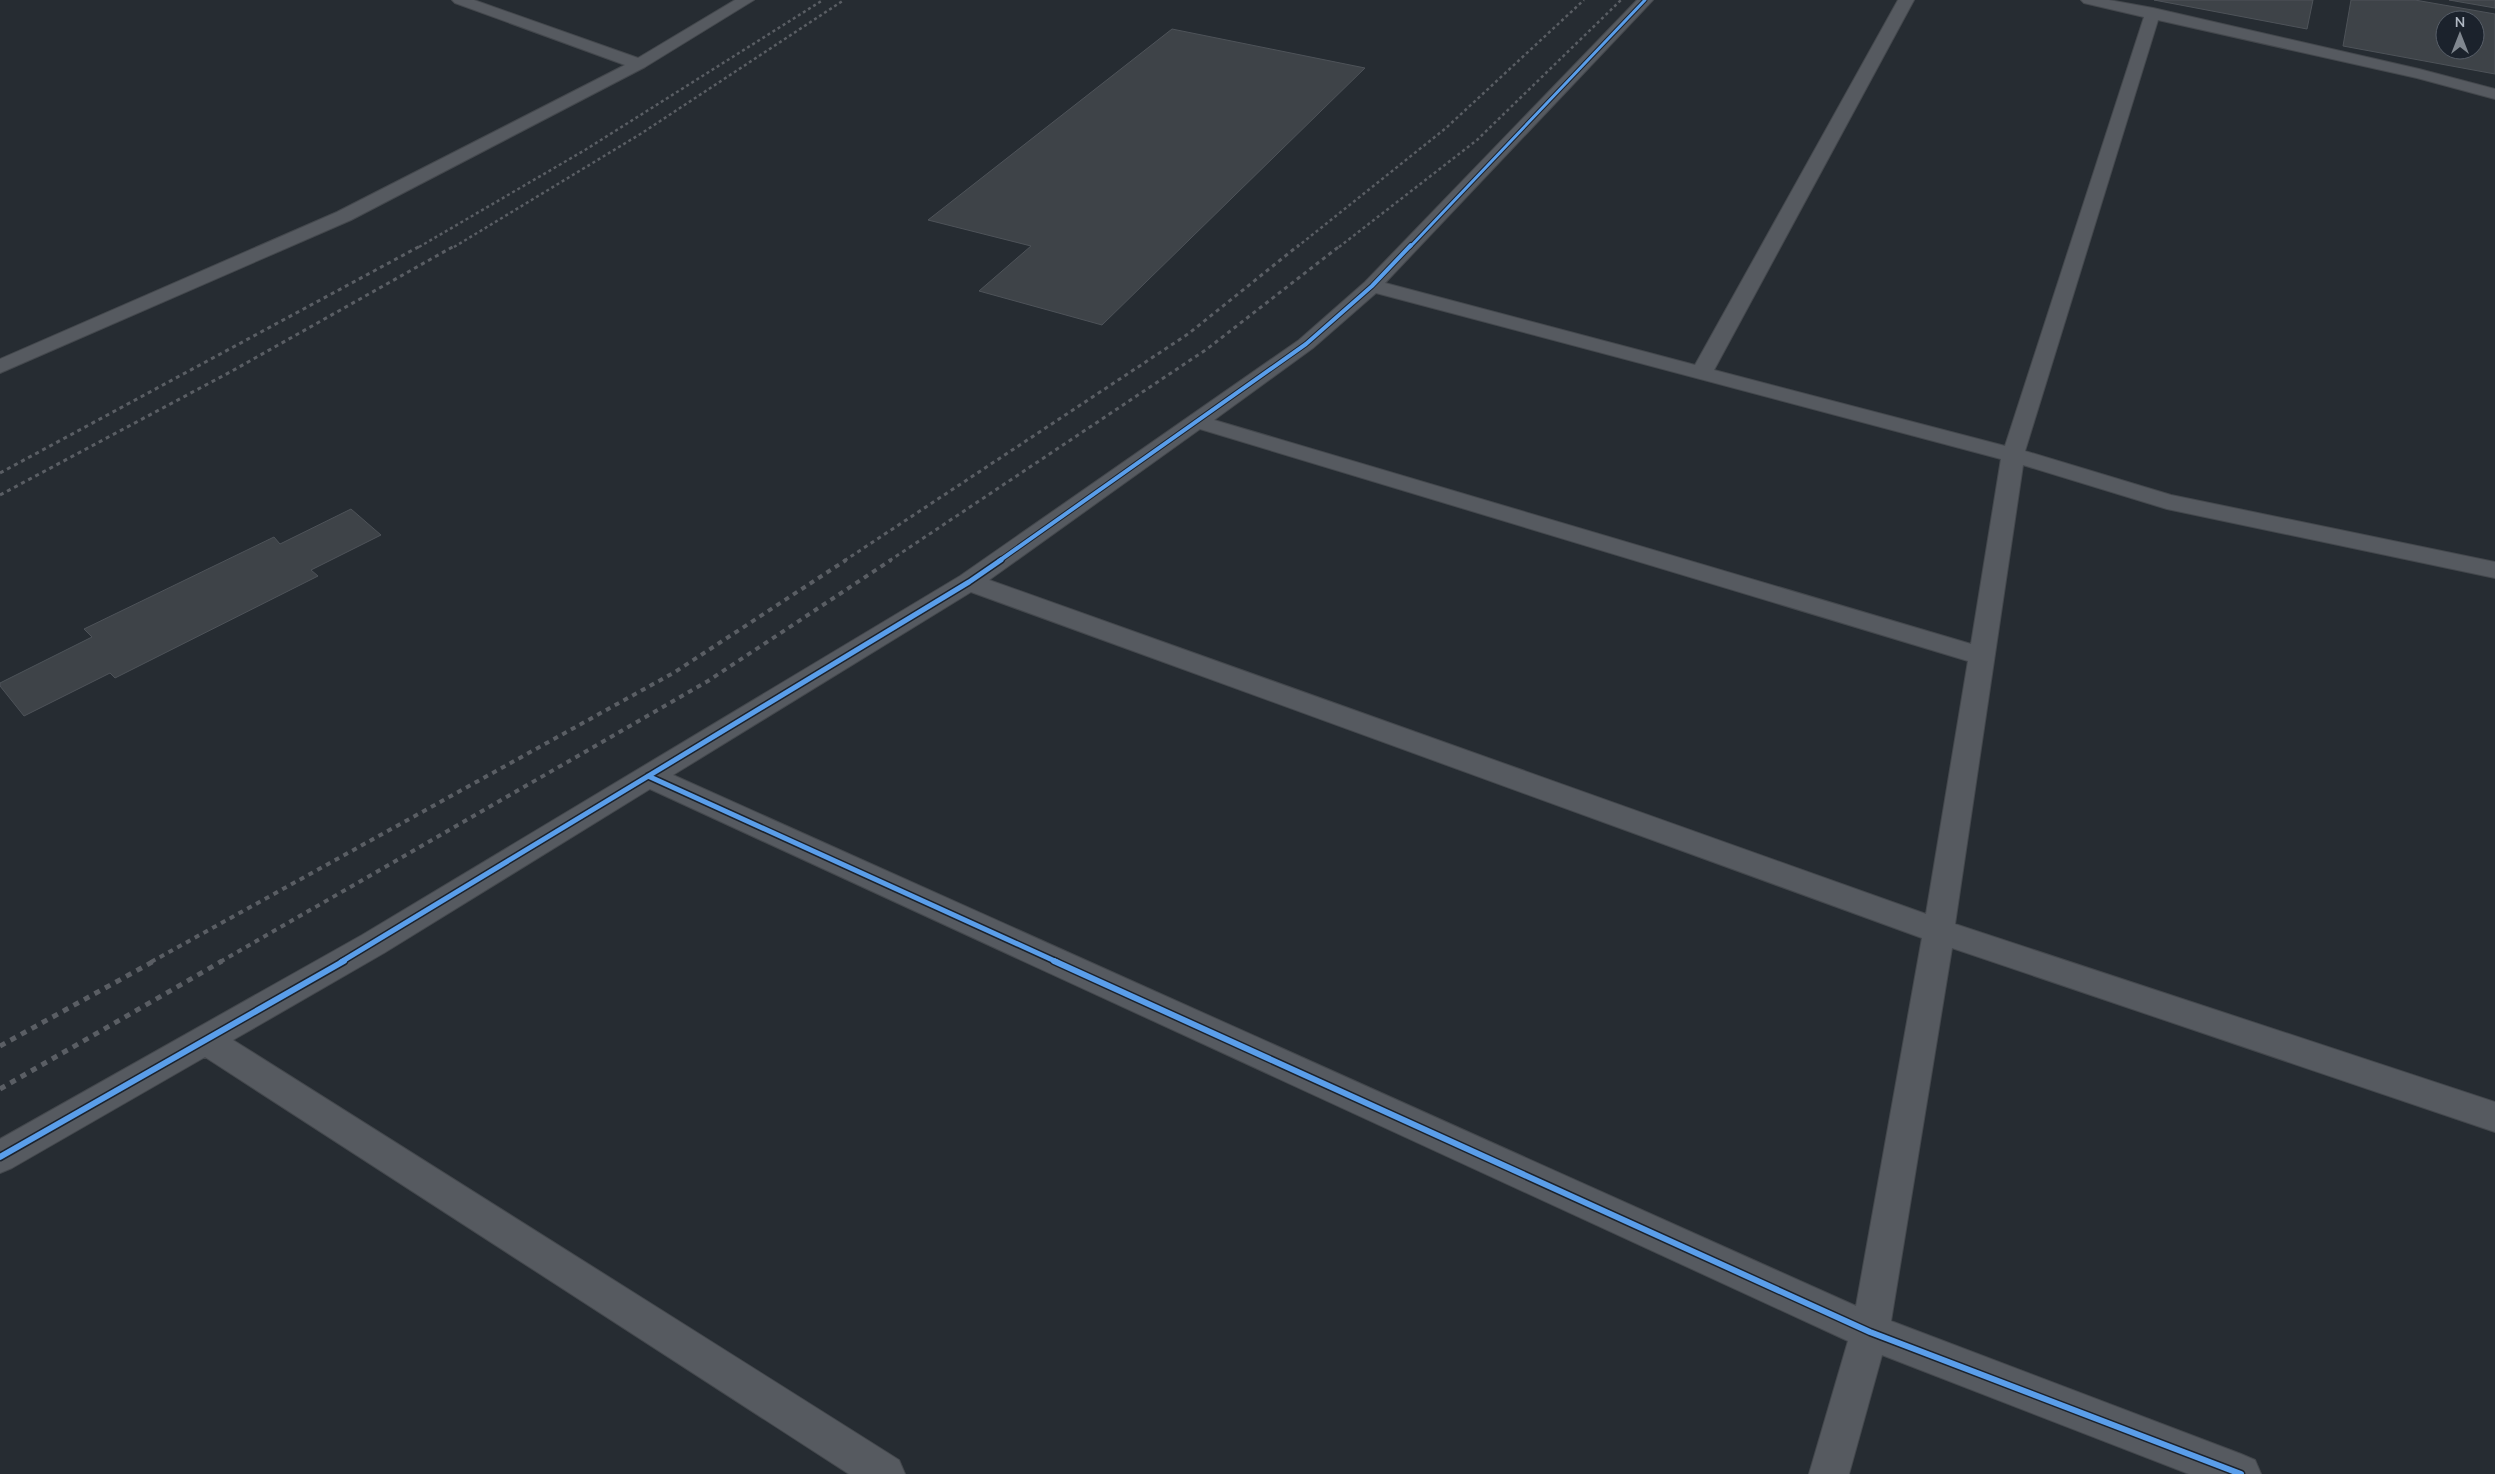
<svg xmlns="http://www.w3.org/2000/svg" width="2495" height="1474" font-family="'Nunito Sans',sans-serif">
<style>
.building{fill:#3e4348;stroke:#4e5359;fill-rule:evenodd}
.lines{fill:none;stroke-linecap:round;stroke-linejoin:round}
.street-casing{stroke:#44484d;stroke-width:2}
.street{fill:#565a60;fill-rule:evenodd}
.rail-far3{stroke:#5a5e64;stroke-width:2.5;stroke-dasharray:3 3;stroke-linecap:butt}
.rail-far2{stroke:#5a5e64;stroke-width:3;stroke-dasharray:4 4;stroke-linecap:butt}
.rail-far1{stroke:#5a5e64;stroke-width:4;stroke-dasharray:5 5;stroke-linecap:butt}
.rail{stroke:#5a5e64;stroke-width:5;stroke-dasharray:6 6;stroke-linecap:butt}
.cycleway-far3-casing{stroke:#1b222c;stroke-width:5}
.cycleway-far2-casing{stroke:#1b222c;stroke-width:6}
.cycleway-far1-casing{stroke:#1b222c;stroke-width:8}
.cycleway-casing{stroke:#1b222c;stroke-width:9}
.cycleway-far3{stroke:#5a9eea;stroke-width:3}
.cycleway-far2{stroke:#5a9eea;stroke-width:4}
.cycleway-far1{stroke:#5a9eea;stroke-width:5}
.cycleway{stroke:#5a9eea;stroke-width:6}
</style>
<rect width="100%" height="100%" fill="#262c32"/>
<path class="building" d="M2154,0h159l-6,29z
M2351,0h64l80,14v60l-152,-28zM2445,20h30v30h-30z
M2449,0h46v8z
M1172,29l193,39 -263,257 -123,-34 52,-45 -103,-26z
M351,509l30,26 -70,35 7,6 -203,102 -5,-5 -86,43 -24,-30v-3l92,-46 -8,-8 190,-92 6,7z"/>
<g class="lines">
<g class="street-casing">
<path id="street" d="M452,0h22l164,58 97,-58h19l-109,67 -294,153 -351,153v-14l337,-147 288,-147 -170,-62z
M1637,0h16l-268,283 310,82 203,-365h16l-200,370 291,76 139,-429 -60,-14 -3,-3h28l44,8 266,61 76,20v10l-78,-21 -259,-58 -133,431 146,44 324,67v16l-328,-69 -144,-44 -68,459 540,178v30l-543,-184 -61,373 350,133 14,6 6,14h-72l-307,-119 -33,119h-40l39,-133 -1198,-552 -266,164 -151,87 666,420 6,14h-56l-644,-417 -193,111 -12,5v-34l362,-204 598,-359 339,-236 66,-58zM1376,293l625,166 -30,185 -757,-224 99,-72zM1200,429l768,232 -42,253 -937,-334zM971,592l951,346 -66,368 -1183,-531z"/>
</g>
<use href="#street" class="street"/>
<path class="rail-far3" d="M419,247l166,-97 238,-150
M454,247l188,-114 202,-133
M1297,247l149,-119 138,-128
M1339,247l138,-107 144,-140"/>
<path class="rail-far2" d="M0,473l422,-228
M0,495l232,-124 224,-126
M844,561l344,-227 111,-89
M889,561l318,-212 134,-104"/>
<path class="rail-far1" d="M151,962l524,-290 171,-112
M220,962l488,-281 183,-121"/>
<path class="rail" d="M0,1046l154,-85
M0,1089l222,-128"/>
<g class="cycleway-far3-casing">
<path id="cycleway-far3" d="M1410,247l235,-247"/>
</g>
<g class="cycleway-far2-casing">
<path id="cycleway-far2" d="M999,561l307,-217 66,-58 39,-41"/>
</g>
<g class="cycleway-far1-casing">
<path id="cycleway-far1" d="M648,776l409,186
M341,962l628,-380 32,-22"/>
</g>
<g class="cycleway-casing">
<path id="cycleway" d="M1054,961l816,371 371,142
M0,1157l344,-196"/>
</g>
<use href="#cycleway-far3" class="cycleway-far3"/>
<use href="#cycleway-far2" class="cycleway-far2"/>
<use href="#cycleway-far1" class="cycleway-far1"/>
<use href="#cycleway" class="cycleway"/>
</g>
<g transform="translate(2460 35)"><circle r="24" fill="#1b222c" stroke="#575e68"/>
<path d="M0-4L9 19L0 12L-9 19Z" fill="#808790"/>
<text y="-8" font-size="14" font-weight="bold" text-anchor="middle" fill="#b0b8c3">N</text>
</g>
</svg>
